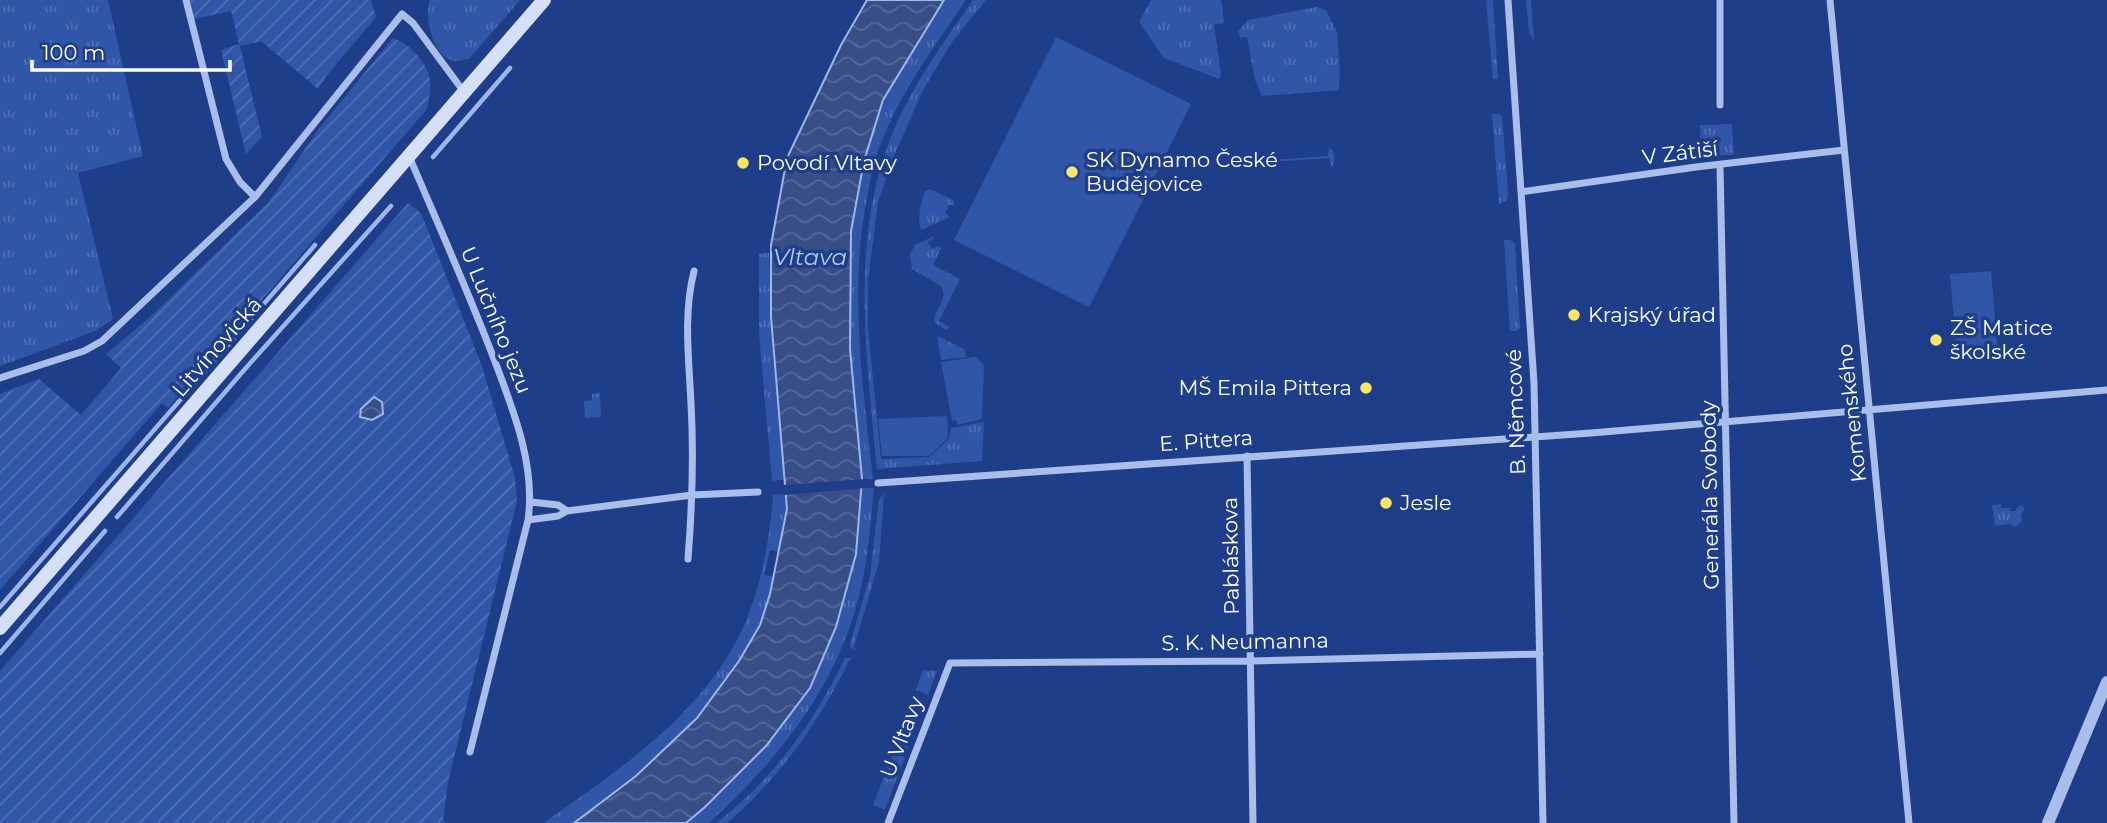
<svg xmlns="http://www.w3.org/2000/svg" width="2107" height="823" font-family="Montserrat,sans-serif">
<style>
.grass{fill:url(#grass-tufts)}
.garden{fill:url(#garden-furrows)}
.pitch{fill:#3256a7}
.water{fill:url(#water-waves);stroke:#9db6ed;stroke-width:2}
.pier{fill:#1f3e89}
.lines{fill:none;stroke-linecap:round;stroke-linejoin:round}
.stream{stroke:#9db6ed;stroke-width:4.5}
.minor{stroke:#aabeeb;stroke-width:7}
.tertiary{stroke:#aabeeb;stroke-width:12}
.secondary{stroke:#d5dff8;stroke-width:14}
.poi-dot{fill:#fae569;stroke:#1f3e89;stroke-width:2.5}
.labels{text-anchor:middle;stroke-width:7;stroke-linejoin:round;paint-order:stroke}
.street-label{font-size:21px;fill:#fff;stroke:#1f3e89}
.poi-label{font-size:21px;fill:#fff;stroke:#1f3e89;text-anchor:start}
.water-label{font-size:23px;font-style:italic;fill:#b5c8f3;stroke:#1f3e89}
</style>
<defs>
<pattern id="grass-tufts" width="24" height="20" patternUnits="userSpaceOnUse" patternTransform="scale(1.75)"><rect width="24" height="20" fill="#3256a7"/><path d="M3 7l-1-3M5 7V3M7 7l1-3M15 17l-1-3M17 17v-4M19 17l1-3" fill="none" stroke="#516fb4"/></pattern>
<pattern id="garden-furrows" width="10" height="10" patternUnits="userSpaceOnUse" patternTransform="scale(1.75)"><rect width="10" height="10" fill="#3256a7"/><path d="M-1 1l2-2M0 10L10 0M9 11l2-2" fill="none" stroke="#516fb4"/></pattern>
<pattern id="water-waves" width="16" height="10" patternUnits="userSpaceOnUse" patternTransform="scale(1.75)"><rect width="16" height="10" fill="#384e87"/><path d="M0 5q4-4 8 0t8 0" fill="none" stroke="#566999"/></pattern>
</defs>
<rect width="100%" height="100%" fill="#1f3e89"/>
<path class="grass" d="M0,0h108l35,156 -65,17 35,146 -18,12 -95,35z
M430,0h90l-51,59c-4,0 -8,2 -12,2 -24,-1 -33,-43 -27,-61z
M944,0h22c-32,47 -66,93 -86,146 -8,20 -11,42 -15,63 -15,90 -2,179 8,270h-11l-12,-130 1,-118 13,-70 19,-61z
M973,0h13l-34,42 -29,48 -29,66 -16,46 -10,78v49l13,130 48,-2 20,-18 2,-11 33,-6 -2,39 -105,8c-10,-108 -27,-223 12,-327 19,-51 53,-97 84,-142z
M1151,0h70l3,23 -10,2 7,49 -2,5 -55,-21 -25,-36z
M1486,0h7l5,79h-5z
M1526,0h5l3,41 -5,-9z
M1317,7l9,3 11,22 3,40 -1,18 -77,6 -7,-16 -8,-43 -7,1 -2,-7 10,-11z
M1492,114h7l3,3 6,74v8l-9,5z
M1732,124l2,31 -33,1 -1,-31z
M1329,147c6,4 7,14 3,20l-3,-9 -90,6v-2l89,-6z
M930,189l23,11 1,5h-5l-4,8 4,3 -1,2 -27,12c-4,-11 0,-28 4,-39z
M932,237l2,1 -6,4 4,7 6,-3 3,2 -8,17 27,14 -21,42 10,6 -2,3 -12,-7 -1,-3c2,-13 15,-22 7,-34l-29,-17 -2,-14 5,-10z
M1504,240h7l4,4 5,84 -4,3h-6z
M769,252l3,93 14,134 -14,2 -13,-148v-79z
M937,336l27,13 2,8 -25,3z
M1517,349l4,2 2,27 -3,3h-10l-2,-31z
M600,393l1,24 -16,1 -1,-17 8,-1v-6z
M1511,397l10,1 3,20 -12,2z
M862,488h12c-3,30 -5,60 -11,90 -20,102 -80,177 -154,245h-23l19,-16 131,-180 20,-73z
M787,494v15l-7,43 -10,-2 -6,25 10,2c-20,90 -89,161 -160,216 -11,8 -28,25 -39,30 -8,0 -23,0 -32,0 78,-54 169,-115 205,-207 15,-39 22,-79 25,-121z
M884,494l-5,68 -25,85 3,5 -7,-5v-3l20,-68 9,-77z
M2001,504v4h9l1,3h4l5,-6 5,3 -4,7 1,7 -7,5 -5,-3 -15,2 -3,-21z
M845,658h8l-4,3c-30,61 -70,118 -122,162h-11c56,-42 99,-102 129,-165z
M923,670l14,1 -9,24 -12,-5z
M911,701l13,5 -18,46 -12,-5z
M893,753l12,4 -20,53 -12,-5z"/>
<path class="garden" d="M190,0h181l5,17 -49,58 -9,14 -57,-48 -21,5 22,91 -16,17 -25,-104 18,-6 -8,-33 -37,8z
M392,39c14,1 35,23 37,37 3,11 0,22 -2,33l-259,299 -6,-5 -162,187v-196l39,-15 42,36 40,-47 -15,-14 43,-36 120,-116 49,-72z
M408,203l13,10 61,153 33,112 2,23 -69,281 -5,39 3,2h-446v-152z"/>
<path class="pitch" d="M1056,37l135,67 -102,203 -135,-67z
M1991,271l7,83 -41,4 -7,-84z
M976,357l8,8 -2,54 -25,6 -1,-5 -4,1 -11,-59z
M947,416l1,22 -19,18h-47l-4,-37z"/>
<path class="water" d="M867,0h77l-61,100 -19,61 -13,70 -1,118 12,130 -6,75 -20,73 -26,61 -44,58 -61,61 -19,16h-112l62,-47 61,-58 42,-57 21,-36 10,-31 17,-85 -16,-192v-72l16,-87 54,-113z
M374,397l8,5 1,12 -11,6 -12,-3 1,-8z"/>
<path class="pier" d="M866,479l-1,9 -81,7 -1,-10z"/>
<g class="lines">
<path class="stream" d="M433,157l77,-89
M117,517l128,-148 146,-163
M0,607l315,-362
M0,653l105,-122"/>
<path class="minor" d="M186,0l40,159 14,23 15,15
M1508,0l26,383 9,440
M1720,0v105
M1830,0l79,823
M409,156c29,68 59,135 85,203 19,50 42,107 34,161l-58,232
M1720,166l14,657
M1521,192l175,-25 148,-17
M0,378l84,-27 18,-10 153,-144 147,-183 11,9 51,69
M1247,456l6,367
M878,483l713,-50 516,-43
M531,502l27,3 9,6
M528,520l30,-4 9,-5 125,-16 66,-3
M688,559c4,-51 6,-104 3,-155 -2,-45 -8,-89 3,-133
M888,823l62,-160 301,-2 289,-7"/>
<path class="tertiary" d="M2048,823l59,-141"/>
<path class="secondary" d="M0,628l544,-628"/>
</g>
<g class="poi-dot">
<circle cx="743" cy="163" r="7"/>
<circle cx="1072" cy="172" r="7"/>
<circle cx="1574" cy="315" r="7"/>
<circle cx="1936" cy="340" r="7"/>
<circle cx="1366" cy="388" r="7"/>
<circle cx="1386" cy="503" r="7"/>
</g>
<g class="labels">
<g class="street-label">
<text transform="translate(1680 153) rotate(-7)" y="7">V Zátiší</text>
<text transform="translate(496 320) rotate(68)" y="7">U Lučního jezu</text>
<text transform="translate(217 347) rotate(-49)" y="7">Litvínovická</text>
<text transform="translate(1516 412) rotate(-92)" y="7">B. Němcové</text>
<text transform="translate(1852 413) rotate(-96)" y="7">Komenského</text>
<text transform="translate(1206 441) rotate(-4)" y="7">E. Pittera</text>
<text transform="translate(1710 495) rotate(-91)" y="7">Generála Svobody</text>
<text transform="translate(1231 556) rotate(-91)" y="7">Pabláskova</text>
<text transform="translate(1245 642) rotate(-1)" y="7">S. K. Neumanna</text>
<text transform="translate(902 737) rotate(-69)" y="7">U Vltavy</text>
</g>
<g class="poi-label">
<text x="1086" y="167">SK Dynamo České<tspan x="1086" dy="24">Budějovice</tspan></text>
<text x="757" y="170">Povodí Vltavy</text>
<text x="1588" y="322">Krajský úřad</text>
<text x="1950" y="335">ZŠ Matice<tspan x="1950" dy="24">školské</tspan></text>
<text x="1352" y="395" text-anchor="end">MŠ Emila Pittera</text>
<text x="1400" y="510">Jesle</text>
</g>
<g class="water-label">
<text x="810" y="265">Vltava</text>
</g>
</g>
<path d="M32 60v10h198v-10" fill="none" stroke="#ffffff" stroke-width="3.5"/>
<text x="42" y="60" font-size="21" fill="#ffffff" stroke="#1f3e89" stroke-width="5" paint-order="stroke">100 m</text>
</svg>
